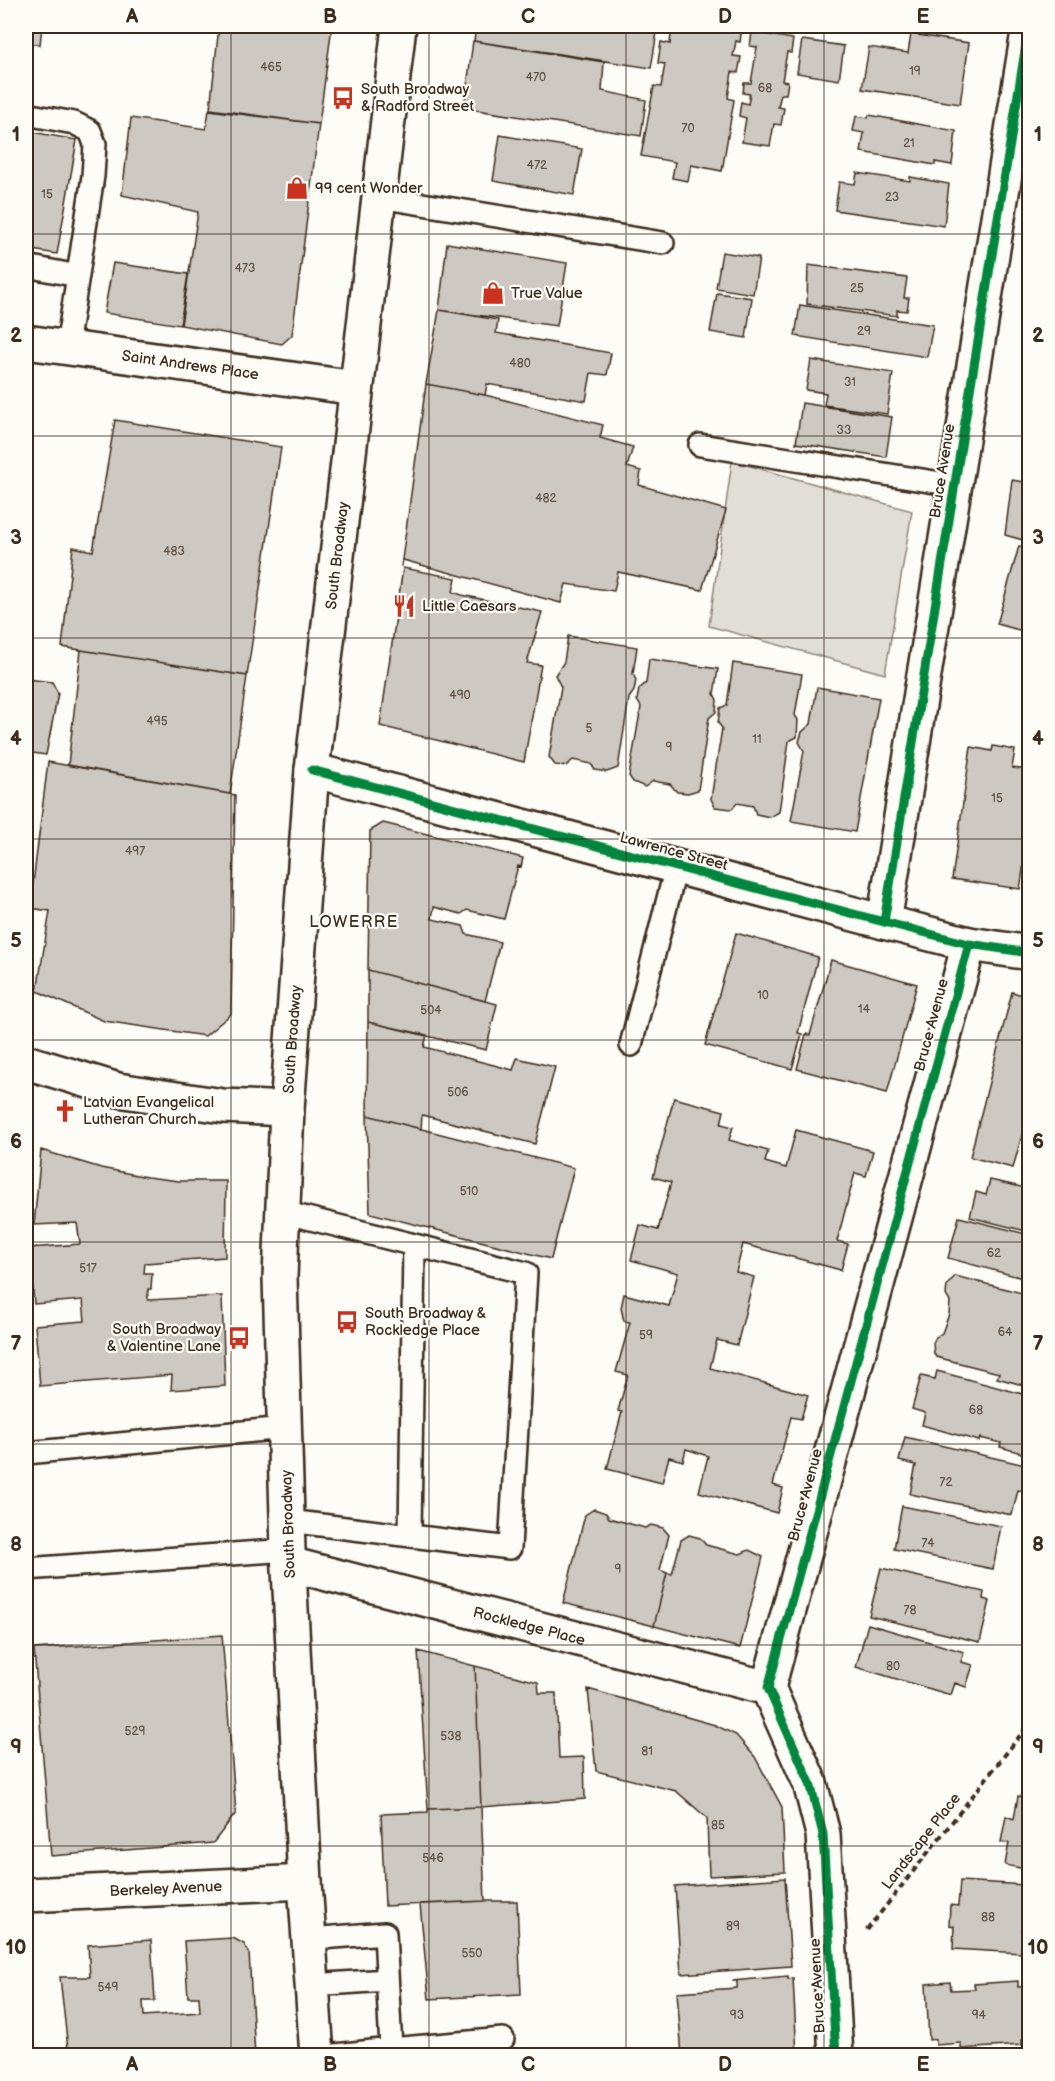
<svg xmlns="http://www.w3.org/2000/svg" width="1055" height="2081" font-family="'Balsamiq Sans',sans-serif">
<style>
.green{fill:#e1ded7;stroke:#8e847a;stroke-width:1.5}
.building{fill:#cdc8c2;stroke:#3b2a1e;stroke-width:1.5}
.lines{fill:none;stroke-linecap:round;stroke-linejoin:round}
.service-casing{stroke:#3b2a1e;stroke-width:26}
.minor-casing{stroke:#3b2a1e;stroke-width:38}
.tertiary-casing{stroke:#3b2a1e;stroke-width:38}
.primary-casing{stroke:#3b2a1e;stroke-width:38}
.path{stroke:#3b2a1e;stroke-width:4;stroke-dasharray:6 4.5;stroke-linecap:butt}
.service{stroke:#fdfcf7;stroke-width:21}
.minor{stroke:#fdfcf7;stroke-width:33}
.tertiary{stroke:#fdfcf7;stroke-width:33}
.primary{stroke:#fdfcf7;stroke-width:33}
.cycleway-casing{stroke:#fdfcf7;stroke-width:13}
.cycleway{stroke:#00873e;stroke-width:9}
.grid{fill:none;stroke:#3b2a1e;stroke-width:1.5;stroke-opacity:0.55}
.labels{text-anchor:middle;stroke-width:4.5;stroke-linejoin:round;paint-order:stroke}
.number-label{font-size:12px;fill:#605247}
.poi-label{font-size:15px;fill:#3b2a1e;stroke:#fdfcf7;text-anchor:start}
.street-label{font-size:15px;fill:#3b2a1e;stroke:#fdfcf7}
.neighbourhood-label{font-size:16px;letter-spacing:1.5px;fill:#3b2a1e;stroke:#fdfcf7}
.neatline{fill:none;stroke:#3b2a1e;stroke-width:2}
.grid-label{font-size:20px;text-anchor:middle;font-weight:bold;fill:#3b2a1e}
</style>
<rect width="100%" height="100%" fill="#fdfcf7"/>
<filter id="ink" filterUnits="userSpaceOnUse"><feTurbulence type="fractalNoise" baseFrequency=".0167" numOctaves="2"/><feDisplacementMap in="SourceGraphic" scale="12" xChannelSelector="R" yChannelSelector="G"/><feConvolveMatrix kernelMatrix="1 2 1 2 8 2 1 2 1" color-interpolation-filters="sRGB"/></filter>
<g filter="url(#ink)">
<path class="green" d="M732,461l180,50 -27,163 -176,-48z"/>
<path class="building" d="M26,26h16l-2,19 -14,-2z
M219,26h113l-13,98 -109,-15z
M476,26h182l-7,42 -177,-27z
M670,26h19l15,6h18l7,-6 6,2 6,6 -1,8 -4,-1 -3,15 8,1 -3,16 -6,-1 -4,26 6,2 -12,71 -31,-6 -3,16 -16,-3 3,-16 -34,-6 13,-70 7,1 4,-23 -7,-1 3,-21 9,2 1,-10z
M752,32l41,7 -2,14 -4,-1 -5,29 6,1 -2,12h-5l-3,13 6,1 -3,17 -7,-1 -4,22 -28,-4 4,-24 -7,-2 2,-14 7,2 2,-10 -7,-1 1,-10h7l6,-36 -7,-1z
M911,34l58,9 -9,61 -98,-15 7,-42 39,6z
M802,40l42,6 -5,34 -42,-7z
M473,41l131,21 -2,29 44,9 -5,36 -177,-28z
M209,110l110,14 -27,211 -10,9 -101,-19 17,-113 -76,-17 9,-77 75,11z
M869,115l87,16 -4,34 -17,-3v3l-74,-13 3,-19 -11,-2 3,-15 12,2z
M26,131l51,9 -20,114 -31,-5z
M500,135l82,14 -8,46 -81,-14z
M857,173l53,8v-4l39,7 -5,42 -109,-16 4,-28 16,2z
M447,243l120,20 -10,63 -118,-16z
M722,252l37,6 -6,36 -37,-6z
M113,263l75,11 -8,51 -76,-12z
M808,265l99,13 -3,20h5l-2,13 -10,-1v6l-90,-12z
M717,293l35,5 -6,40 -36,-6z
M800,305l133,20 -6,32 -132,-21z
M439,310l59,10 -2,13 115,20 -4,22 -16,-2 -5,28 -99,-17 -2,11 -59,-11z
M811,360l82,13 -6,41 -63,-9 2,-12 -20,-3z
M426,384l59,11 118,30 -3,13 33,9 -6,20 14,4 -2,14 87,25 -24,80 -84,-18 -4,19 -48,-7 -5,19 -158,-43 -2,7z
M802,403l90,14 -6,40 -90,-14z
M115,420l166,27 -34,229 -185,-29 11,-100 20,4z
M1012,480l18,3v59l-25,-7z
M1019,546l11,3v84l-33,-9z
M403,568l53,10 -3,14 9,3 80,17 -15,51 14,2 -17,97 -144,-36z
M568,636l69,11 -4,27 3,6 -2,11 -5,7 -11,70 -11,4 -12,-2 -4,-6 -18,-4 -7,6 -11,-1 -6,-8 12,-70 -6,-12 9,-13z
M81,650l166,26 -17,118 -162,-29z
M649,659l69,10 -4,25 3,6 -1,12 -7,6 -11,72 -10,3 -11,-1 -7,-8 -17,-3 -8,6 -12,-5 -4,-6 12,-69 -4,-7 2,-11 7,-6z
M733,663l69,11 -7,41 3,5 -1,17 -8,4 -10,71 -9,5 -14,-3 -3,-8 -16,-3 -5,6 -17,-2 -4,-8 11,-71 -4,-5 2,-15 7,-3z
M26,679l26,3 6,11 -12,62 -20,-3z
M817,687l62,11 -24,134 -64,-11 13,-70 -5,-9 3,-10 9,-8z
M993,746l22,4 -3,18 18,2v55l-10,64 -68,-10 19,-132 21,4z
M48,762l187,33 -4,219 -26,22 -101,-15 -67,-30 13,-80 -20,-3z
M383,823l140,35 -2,9 -3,-1 -14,53 -37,-9 -6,4 -27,-7 -2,12 31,7 3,8 34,8 -15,59 -117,-31 2,-139z
M736,933l82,24 -20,76 4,1 -10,35 -87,-24z
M831,960l86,24 -30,109 -90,-24 9,-35 4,1z
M368,970l129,34 -11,46 -118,-28z
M1012,992l18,5v109l-17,62 -43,-11z
M368,1022l59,13 -3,12 89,23 4,-12 38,9 -20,77 -113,-29 -1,14 -54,-14z
M674,1098l50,13 -3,13 12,3 -4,13 39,11 -3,11 21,6 10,-38 77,21 -7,25 -11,-3 -18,68 11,3 -7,26 -98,-26 -7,28 18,5 -17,68 -20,-5 -7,28 98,27 -7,24 -10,-2 -18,68 10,3 -6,25 -78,-21 9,-36 -22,-7 -3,12 -14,-4 -7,26 -55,-14 15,-57 -4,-1 10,-36 -12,-3 14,-50 -6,-1 -3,-13 3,-14 45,12 9,-33 -47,-13 9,-35 18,5 13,-48 -18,-5z
M367,1115l207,53 -23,91 -181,-46z
M41,1150l60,18 46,9 32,4h47l-1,76 -80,6 -1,10h8l-1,16h-3v11l74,-4 3,90 -54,4 1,-15 -132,11 -5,-61 50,-4 -2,-21 -49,4 -4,-56 50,-4 -3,-21 -43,2z
M990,1180l40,9v43l-60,-15 6,-25 10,3z
M959,1217l71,18v45l-82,-22z
M955,1276l75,19v92l-33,-9 2,-5 -63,-16 -2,-3 -1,-11 3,-6 6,-4 7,-19 1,-12 -4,-7 1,-10z
M937,1371l93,25v40l-5,18 -25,-7 1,-4 -21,-5 -1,3 -57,-16 3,-12 -13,-4 9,-33 14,3z
M905,1437l120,28 -1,3 6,1v23l-12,-2 -6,25 -102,-21 6,-29 -17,-4z
M902,1506l99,20 -8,43 -99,-20z
M594,1509l12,4 3,5 36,10 6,-3 12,3 6,7 -9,35 7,3 -13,53 -91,-23 22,-88z
M689,1535l11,3 6,7 34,9 9,-4 14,7 -23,91 -86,-22 13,-53 5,1 9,-34z
M881,1568l103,24 -1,7 7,2 -10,41 -111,-26z
M868,1624l96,28 -3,10 12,3 -7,22 -11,-4 -4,12 -95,-28z
M222,1635l14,178 -23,30 -162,13 -17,-207z
M418,1651l57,15 6,141 -53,2z
M475,1666l63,16 1,11h17l3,65 25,-1 1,42 -104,8z
M588,1689l127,36 21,10 19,22 27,50 3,65 -76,4 -2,-58 -31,-27 -80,-20z
M1018,1796l12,2v72l-25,-5 4,-22 -8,-1 5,-26 8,3z
M481,1807l4,94 -100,5 -4,-92 47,-2v-3z
M785,1878l6,88 -110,8 -6,-88z
M960,1881l65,4 -4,68 -68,-4 1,-23 -5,-1 1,-20 8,1z
M485,1901h32l4,93 -92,5 -9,-95z
M233,1938l11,6 5,9 6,103h-161l-1,-9 -25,2 -8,-72h30l-2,-32 63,-5 4,61h-12l1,15 56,-4 -1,-15h-11l-4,-56z
M788,1976v3l5,-1 4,78h-115l-5,-64 60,-4v-7h-5z
M1018,1981v6l12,-1v53l-8,1v5l-61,4v-6l-25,2v-6l-7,1 -3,-56 24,-2 1,8 24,-1 -1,-5z"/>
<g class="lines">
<g class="service-casing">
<path id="service" d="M26,114l48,9 16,8 5,13 -2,32 -26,171
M379,197l284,46
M26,266l52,10
M700,445l254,40
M631,1045l45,-178
M283,1212l243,61 -16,275 -222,-27
M26,1453l259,-25
M410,1535l4,-290
M26,1569l262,-19
M309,1939l76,-6 6,116 -65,7
M312,1985l75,-5
M391,2049l112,-10"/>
</g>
<g class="minor-casing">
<g id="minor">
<path id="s1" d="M26,342l330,46"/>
<path d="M312,770l572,152 85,22 61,9"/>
<path d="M884,922l145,-896"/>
<path id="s2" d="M289,1564l479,124"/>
<path id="s3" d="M26,1895l279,-13"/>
<path d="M836,2056l-13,-222 -13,-51 -42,-95 201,-744"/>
</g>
</g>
<g class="tertiary-casing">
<path id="tertiary" d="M26,1062l92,28 105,16 64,3"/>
</g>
<g class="primary-casing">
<g id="primary">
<path id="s4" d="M317,2056l-12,-174 -17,-332 -8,-273 7,-168 25,-339 87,-744"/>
</g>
</g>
<path class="path" d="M867,1930l163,-207"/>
<use href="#service" class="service"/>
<use href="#minor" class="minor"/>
<use href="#tertiary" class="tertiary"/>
<use href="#primary" class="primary"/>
<g class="cycleway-casing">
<path id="cycleway" d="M312,770l572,152 85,22 61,9
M884,922l145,-896
M836,2056l-13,-222 -13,-51 -42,-95 201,-744"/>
</g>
<use href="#cycleway" class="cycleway"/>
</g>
</g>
<path class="grid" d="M231,26v2030M429,26v2030M626,26v2030M824,26v2030M26,234h1004M26,436h1004M26,638h1004M26,839h1004M26,1040h1004M26,1242h1004M26,1444h1004M26,1645h1004M26,1846h1004"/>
<defs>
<g id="bus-bare" transform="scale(1.8)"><path d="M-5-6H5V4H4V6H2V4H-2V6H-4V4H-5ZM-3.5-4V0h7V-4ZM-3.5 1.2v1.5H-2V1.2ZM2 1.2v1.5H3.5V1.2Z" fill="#c8321e" stroke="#fdfcf7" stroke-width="2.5" paint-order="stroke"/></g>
<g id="shop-bare" transform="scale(1.8)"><path d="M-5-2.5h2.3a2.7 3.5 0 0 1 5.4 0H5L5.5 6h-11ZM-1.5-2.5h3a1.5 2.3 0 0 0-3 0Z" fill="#c8321e" stroke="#fdfcf7" stroke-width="2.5" paint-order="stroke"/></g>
<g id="restaurant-bare" transform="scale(1.8)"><path d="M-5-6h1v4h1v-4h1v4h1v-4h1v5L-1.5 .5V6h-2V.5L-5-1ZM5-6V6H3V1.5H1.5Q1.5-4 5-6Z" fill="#c8321e" stroke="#fdfcf7" stroke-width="2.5" paint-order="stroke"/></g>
<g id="church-bare" transform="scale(1.8)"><path d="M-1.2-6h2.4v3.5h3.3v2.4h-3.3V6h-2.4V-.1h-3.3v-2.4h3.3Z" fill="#c8321e" stroke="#fdfcf7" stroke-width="2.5" paint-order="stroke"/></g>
</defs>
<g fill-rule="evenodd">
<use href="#bus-bare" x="343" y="98"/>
<use href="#shop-bare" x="297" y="188"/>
<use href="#shop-bare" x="493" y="293"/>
<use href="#restaurant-bare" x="404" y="606"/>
<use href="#church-bare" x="65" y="1111"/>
<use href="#bus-bare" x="347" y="1322"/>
<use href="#bus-bare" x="239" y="1338"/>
</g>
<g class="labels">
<g class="number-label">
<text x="271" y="71">465</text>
<text x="915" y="75">19</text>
<text x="536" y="81">470</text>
<text x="765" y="92">68</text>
<text x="688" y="132">70</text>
<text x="909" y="147">21</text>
<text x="537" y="169">472</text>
<text x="47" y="198">15</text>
<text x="892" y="201">23</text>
<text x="245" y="272">473</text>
<text x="857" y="292">25</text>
<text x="864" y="335">29</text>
<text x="520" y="367">480</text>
<text x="850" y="386">31</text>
<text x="844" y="434">33</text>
<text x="546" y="502">482</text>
<text x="174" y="555">483</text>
<text x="460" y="699">490</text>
<text x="157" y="725">495</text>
<text x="589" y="732">5</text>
<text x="757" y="743">11</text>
<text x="669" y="751">9</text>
<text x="997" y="802">15</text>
<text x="135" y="855">497</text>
<text x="763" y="999">10</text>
<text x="864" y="1013">14</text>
<text x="431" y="1014">504</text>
<text x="458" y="1096">506</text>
<text x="469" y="1195">510</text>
<text x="994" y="1257">62</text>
<text x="88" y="1272">517</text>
<text x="1005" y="1336">64</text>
<text x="646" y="1339">59</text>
<text x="976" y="1414">68</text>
<text x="946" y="1486">72</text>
<text x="928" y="1547">74</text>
<text x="618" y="1573">9</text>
<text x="910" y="1614">78</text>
<text x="893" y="1670">80</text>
<text x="135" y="1735">529</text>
<text x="451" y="1740">538</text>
<text x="647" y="1755">81</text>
<text x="718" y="1829">85</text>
<text x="433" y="1862">546</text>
<text x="988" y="1921">88</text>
<text x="733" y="1930">89</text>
<text x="472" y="1957">550</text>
<text x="108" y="1991">549</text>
<text x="737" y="2019">93</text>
<text x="979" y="2019">94</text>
</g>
<g class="poi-label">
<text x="361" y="94">South Broadway<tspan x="361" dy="17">&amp; Radford Street</tspan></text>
<text x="315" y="193">99 cent Wonder</text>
<text x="511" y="298">True Value</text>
<text x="422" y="611">Little Caesars</text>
<text x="83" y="1107">Latvian Evangelical<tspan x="83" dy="17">Lutheran Church</tspan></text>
<text x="365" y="1318">South Broadway &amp;<tspan x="365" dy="17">Rockledge Place</tspan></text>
<text x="221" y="1334" text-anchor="end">South Broadway<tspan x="221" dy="17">&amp; Valentine Lane</tspan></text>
</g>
<g class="street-label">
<text dy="5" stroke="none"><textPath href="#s1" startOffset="166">Saint Andrews Place</textPath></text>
<text transform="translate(942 471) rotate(-81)" y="5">Bruce Avenue</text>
<text dy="5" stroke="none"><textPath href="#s4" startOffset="1504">South Broadway</textPath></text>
<text transform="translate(674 851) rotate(15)" y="5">Lawrence Street</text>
<text transform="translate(931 1025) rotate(-75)" y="5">Bruce Avenue</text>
<text dy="5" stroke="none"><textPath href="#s4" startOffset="1018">South Broadway</textPath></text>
<text transform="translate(805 1495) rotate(-75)" y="5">Bruce Avenue</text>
<text transform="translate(288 1524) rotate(-92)" y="5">South Broadway</text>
<text dy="5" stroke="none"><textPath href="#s2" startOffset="248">Rockledge Place</textPath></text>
<text transform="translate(921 1841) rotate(-52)" y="5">Landscape Place</text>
<text dy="5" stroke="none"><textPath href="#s3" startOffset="140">Berkeley Avenue</textPath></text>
<text transform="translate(817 1986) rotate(-93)" y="5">Bruce Avenue</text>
</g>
<g class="neighbourhood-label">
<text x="354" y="927">LOWERRE</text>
</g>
</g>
<rect width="1055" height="2081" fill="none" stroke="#fdfcf7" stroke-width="66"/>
<rect x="33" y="33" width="989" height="2015" class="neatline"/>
<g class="grid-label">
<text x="132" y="23">A</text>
<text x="330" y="23">B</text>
<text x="528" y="23">C</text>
<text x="725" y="23">D</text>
<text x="923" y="23">E</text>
<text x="16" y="141">1</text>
<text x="1038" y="141">1</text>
<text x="16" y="342">2</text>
<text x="1038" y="342">2</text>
<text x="16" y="544">3</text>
<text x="1038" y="544">3</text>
<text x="16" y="745">4</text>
<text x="1038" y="745">4</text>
<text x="16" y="947">5</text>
<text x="1038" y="947">5</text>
<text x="16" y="1148">6</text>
<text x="1038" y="1148">6</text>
<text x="16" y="1350">7</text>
<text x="1038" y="1350">7</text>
<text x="16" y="1551">8</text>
<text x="1038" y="1551">8</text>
<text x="16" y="1753">9</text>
<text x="1038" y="1753">9</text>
<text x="16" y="1954">10</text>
<text x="1038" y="1954">10</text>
<text x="132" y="2071">A</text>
<text x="330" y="2071">B</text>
<text x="528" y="2071">C</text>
<text x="725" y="2071">D</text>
<text x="923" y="2071">E</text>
</g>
</svg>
